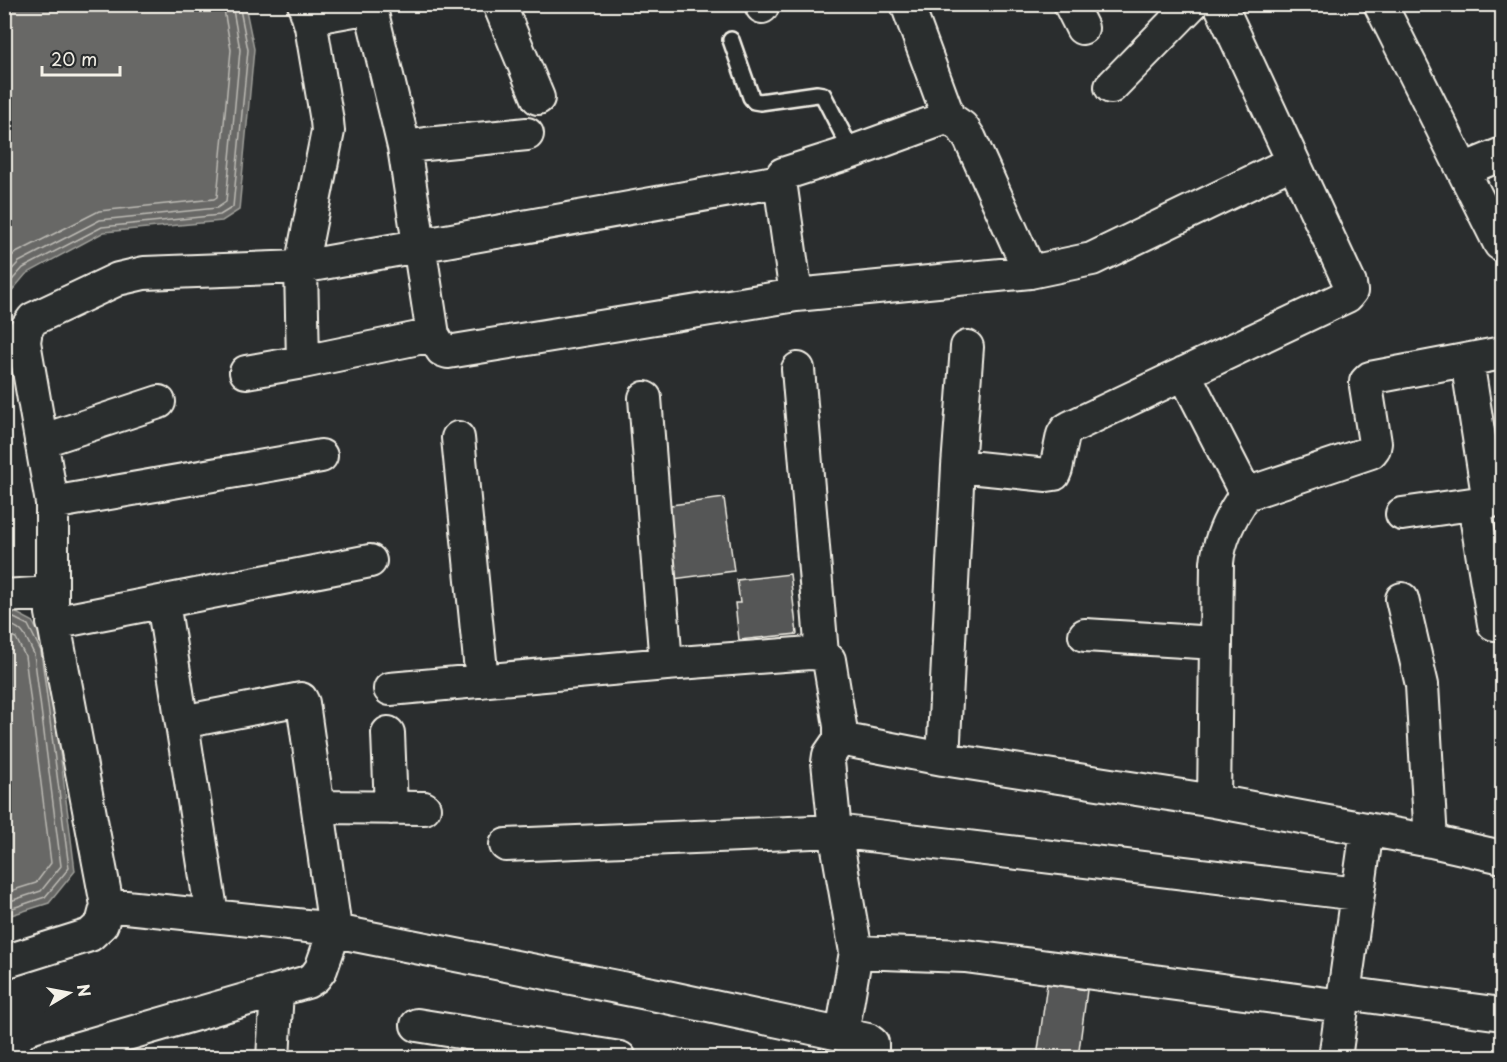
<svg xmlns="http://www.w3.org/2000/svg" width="1507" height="1062" font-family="'Playpen Sans',sans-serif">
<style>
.water{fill:#676866;stroke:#9f9f9a;stroke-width:1.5}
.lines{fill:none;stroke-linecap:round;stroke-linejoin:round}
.shore{stroke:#bcbab4;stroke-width:1.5}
.building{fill:#555756;stroke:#f4f1e8;stroke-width:1.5}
.service-casing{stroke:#f4f1e8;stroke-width:20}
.minor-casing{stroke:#f4f1e8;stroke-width:36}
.service{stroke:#2a2d2e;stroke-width:15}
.minor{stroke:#2a2d2e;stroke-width:32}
</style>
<rect width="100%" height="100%" fill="#2a2d2e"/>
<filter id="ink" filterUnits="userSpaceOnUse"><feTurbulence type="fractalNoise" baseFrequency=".0167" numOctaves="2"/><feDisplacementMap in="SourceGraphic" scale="12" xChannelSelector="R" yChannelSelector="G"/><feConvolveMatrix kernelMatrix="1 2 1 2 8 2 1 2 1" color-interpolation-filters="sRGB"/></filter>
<g filter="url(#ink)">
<path class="water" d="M5,4l240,1 9,44 -15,161 -17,11 -118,11 -78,42 -21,25z
M5,455l5,33 -3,44 -2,1z
M4,610h7l21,11 15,28 28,222 -26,32 -44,14z"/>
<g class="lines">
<path class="shore" d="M4,264l10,-10 85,-43 115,-12 3,-2 14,-147 -8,-46
M4,278l15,-16 81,-42 117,-12 9,-6 14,-152 -8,-46
M4,289l19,-21 79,-41 118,-12 13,-8 15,-157 -9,-46
M4,616h6l18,9 13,26 28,217 -24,29 -41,14
M4,624c20,2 22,14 30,30l27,212 -20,25 -37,12
M4,633l12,5 9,18 26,207 -15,20 -32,10"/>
</g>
<path class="building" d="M724,498l10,73 -68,9 -10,-73z
M790,574l7,60 -58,6 -4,-37h5l-3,-23z
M1047,984l40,6 -9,68h-41z"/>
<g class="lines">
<g class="service-casing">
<path id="service" d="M731,40l20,57 3,4 6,1 57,-8 6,1 29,57"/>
</g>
<g class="minor-casing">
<path id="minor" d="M499,4l39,94
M761,4l1,3
M1070,4l12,24
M1380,4l120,240
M309,18l56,-10 6,1 33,138 22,-3 101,-10
M1111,87l81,-83
M946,116l16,11 8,12 60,133
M404,147l29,188 9,15 6,2 348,-57 234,-23 62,-13 201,-97
M1463,170l39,-16
M796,295l-16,-114 3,-7 69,-22 88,-32 6,-4v-6l-39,-106
M1467,360l22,142
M303,362l-2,-95 27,-136 -1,-10 -16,-95 -7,-22
M798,369l24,285
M246,372l57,-10 130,-27
M1184,373l62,121
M645,398l21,266
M458,438l24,243
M41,441l118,-39
M958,466l89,9 7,-1 2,-5 7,-34 3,-5 5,-3 276,-131 4,-5 -1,-7 -130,-280
M52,503l269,-47
M1474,504l20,120
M1402,514l91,-13
M4,596l47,-3
M1402,599l20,86 9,156
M163,602l49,314
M53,623l317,-62
M1085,635l131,8
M390,689l276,-25 144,-11 12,1 7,6 11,66v13
M388,733l3,75
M943,759l15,-293 9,-119
M1214,801l3,-238c2,-25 15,-49 29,-69l125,-42 3,-4 1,-5 -9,-57v-4l4,-4 132,-25
M318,807l106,1
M506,845l329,-14 523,63
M107,905l228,24 10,4 317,63 206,44 4,3v15
M856,952l109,4 377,50
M4,962l86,-27 12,-11 5,-19 -55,-292v-110l-28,-161 2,-13 7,-10 85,-40 26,-6 157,-6 479,-86
M1344,993l158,21
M417,1025l203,33
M842,1034l14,-82 -21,-121 -7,-69 1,-7 11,-16 103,20 271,42 217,40 71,16
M44,1058l263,-76 8,-5 6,-8 14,-40 -32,-226 -2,-4 -119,23
M273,1058l4,-67
M1335,1058l32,-229"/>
</g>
<use href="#service" class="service"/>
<use href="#minor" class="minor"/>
</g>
</g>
<rect width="1507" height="1062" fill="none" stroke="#2a2d2e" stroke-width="24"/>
<rect x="12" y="12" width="1483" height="1038" fill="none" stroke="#f4f1e8" stroke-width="2" filter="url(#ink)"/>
<g transform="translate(69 993) rotate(80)" stroke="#2a2d2e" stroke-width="4.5" paint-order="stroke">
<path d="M0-4.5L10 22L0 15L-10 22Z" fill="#f4f1e8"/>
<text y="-9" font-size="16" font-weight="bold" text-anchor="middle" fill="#f4f1e8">N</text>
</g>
<path d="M42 66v9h78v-9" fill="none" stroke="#f4f1e8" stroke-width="3"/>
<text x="51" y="66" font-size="18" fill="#f4f1e8" stroke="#2a2d2e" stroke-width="4.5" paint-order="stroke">20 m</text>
</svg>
